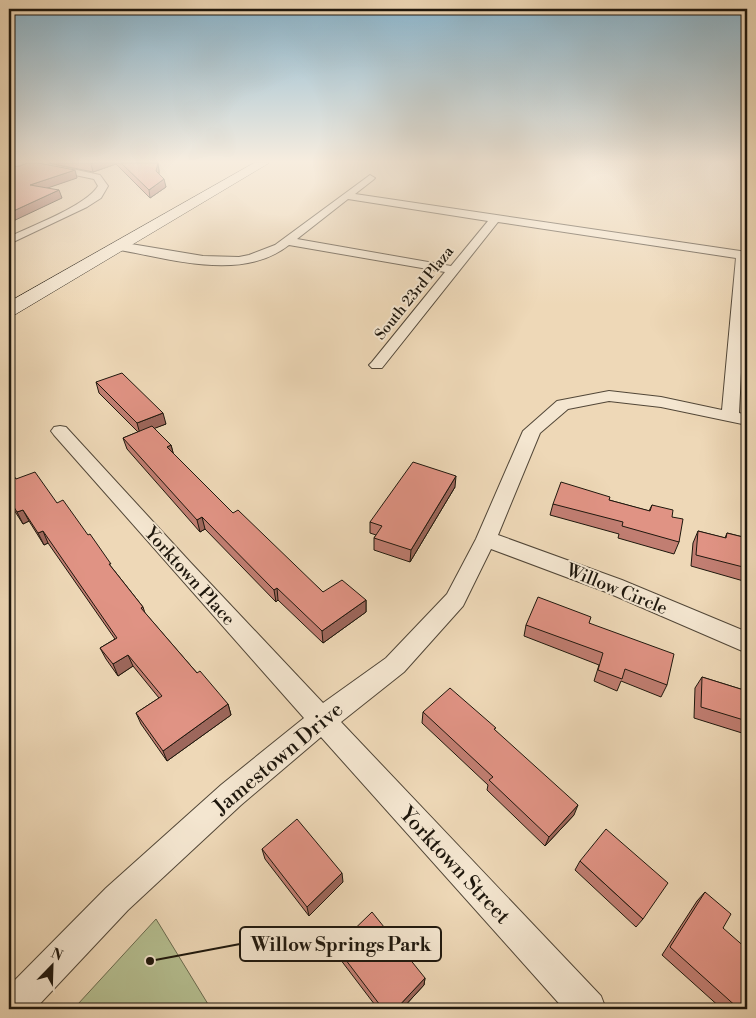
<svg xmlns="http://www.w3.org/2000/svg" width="756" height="1018" font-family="'Libre Bodoni',serif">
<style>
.green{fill:#b5bf91;stroke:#6a6b4f}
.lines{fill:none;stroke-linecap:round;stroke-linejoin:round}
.street-casing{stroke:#524738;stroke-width:2}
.secondary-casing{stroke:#1e170d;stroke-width:1}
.street{fill:#f4e6d0;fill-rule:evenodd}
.secondary{fill:#f4e6d0;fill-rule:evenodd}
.wall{fill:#c17e72;stroke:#1e170d}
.shaded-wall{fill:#9d675c;stroke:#1e170d}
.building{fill:#e09384;stroke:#1e170d}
.labels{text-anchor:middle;stroke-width:4;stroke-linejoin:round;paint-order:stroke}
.far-street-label{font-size:15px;fill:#1e170d;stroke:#f4e6d0}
.street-label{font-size:18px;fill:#1e170d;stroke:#f4e6d0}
.near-street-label{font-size:21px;fill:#1e170d;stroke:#f4e6d0}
.leader{fill:none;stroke:#1e170d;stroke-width:2}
.callout-dot{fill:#1e170d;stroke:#f4e6d0;stroke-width:2}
.callout{fill:#f4e6d0;stroke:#1e170d;stroke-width:2}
.callout-label{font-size:19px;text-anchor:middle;font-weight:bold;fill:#1e170d}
</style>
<rect width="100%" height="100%" fill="#eed8b7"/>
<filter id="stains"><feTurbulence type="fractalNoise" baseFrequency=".004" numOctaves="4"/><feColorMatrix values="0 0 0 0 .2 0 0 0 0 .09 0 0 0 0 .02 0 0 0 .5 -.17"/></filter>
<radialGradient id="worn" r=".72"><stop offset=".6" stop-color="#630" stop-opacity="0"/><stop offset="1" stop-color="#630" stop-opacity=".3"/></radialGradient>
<path class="green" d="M156,919l55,90h-130l-3,-5z"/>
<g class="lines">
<g class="street-casing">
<path id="street" d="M49,164l51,11 8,11 -7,12 -14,9 -78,37v-7c22,-11 77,-31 89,-51l-4,-7 -48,-10 -2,-2z
M370,175l5,3 -2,2 -18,14 392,58 -8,161 8,2v10l-86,-18 -52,-6 -41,8 -28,24 -42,102 124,45 125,52v21l-141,-61 -115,-43 -28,57 -59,66 -63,50 260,274 5,13h-42l-243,-272 -80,68 -113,105 -93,99h-26v-23l97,-98 115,-103 83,-67 -250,-283 -3,-4 3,-4 6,-1 6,1 125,136 132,140 63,-45 61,-64 29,-55 47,-108 34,-30 52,-10 52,6 61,13 14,-152 -238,-36 -116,146h-10l-3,-3 3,-3 73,-90 -156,-27c-47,37 -116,14 -170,5l-6,-4 6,-4 84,14 36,1 10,-2 26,-10zM348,199l140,22 -37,45 -154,-27z"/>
</g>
<g class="secondary-casing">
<path id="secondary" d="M254,163h15l-253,151 -7,2v-14z"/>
</g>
<use href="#street" class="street"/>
<use href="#secondary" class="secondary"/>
</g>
<path class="wall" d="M49,163h109l1,8v3l7,13 -16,11 -34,-34 -23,8z
M96,382l70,42 -12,4 17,17 2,8 60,60 90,79 43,8v12l-43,31 -45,-43 -2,2 -71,-73 -5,3 -73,-83 -4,-11 15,-6 -39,-39z
M9,470l7,9 41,24 56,66 30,38 2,6 52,60 31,31 3,11 -64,46 -26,-37 -5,-11 23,-15 -26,-32 -15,10 -12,-17 -6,-11 15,-9 -67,-96 -4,2 -15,-24 -6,3 -14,-22z
M455,487l-45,75 -36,-12v-12l2,-3 -6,-2v-11z
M609,500l40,11 3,-6 20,12 7,25 -5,12 -56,-16 1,-4 -69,-19 3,-11z
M698,531l27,7 2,-5 20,5v44l-56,-16 2,-23z
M589,623l78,62 -6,12 -40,-16 -4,10 -23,-10 5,-16 -75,-29 2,-11z
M702,677l45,14v68l-5,-2v-24l-48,-15 1,-30z
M423,712l72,18 79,85 -29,31 -58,-56 1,-5 -66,-62z
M262,849l81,33 -34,34 -44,-57z
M580,861l63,58 -7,8 -61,-57z
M705,892l18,36 24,81h-25l-60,-54 35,-54z
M336,947l89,31 -1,7 -22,24h-24l-41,-54z"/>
<path class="shaded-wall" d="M94,163h21l1,1 -23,8 -2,-8z
M158,163l1,8 -1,8 -2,-8z
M75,170l2,8 -44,15 -3,-8z
M164,179l2,8 -16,11 -1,-8z
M59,190l3,8 -53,25v-10z
M163,413l3,11 -26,10 -3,-11z
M171,445l3,11 -7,-9z
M456,476l-1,11 -45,75 1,-12z
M23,510l6,11 -6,3 -6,-12z
M202,517l3,12 -5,3 -3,-12z
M43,531l5,12 -4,2 -6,-12z
M277,588l1,12 -2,2 -2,-12z
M366,600v12l-43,31 -1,-12z
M128,655l5,11 -15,10 -5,-12z
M228,704l3,11 -64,46 -4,-10z
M578,805l-4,10 -29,31 4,-9z
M342,873l1,9 -34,34 -2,-9z
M425,978l-1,7 -22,24h-6z"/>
<path class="building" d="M27,163h11l37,7 -45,15 29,5 -50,23v-46l11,-1z
M121,163h37l-2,8 8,8 -15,11z
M122,373l41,40 -26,10 -41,-41z
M152,426l19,19 -4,2 66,66 5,-3 85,82 19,-12 24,20 -44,31 -45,-43 -3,2 -72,-73 -5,3 -74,-82z
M413,462l43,14 -45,74 -37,-12 8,-12 -12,-4z
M9,470l7,9 19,-7 22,31 6,-3 25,35 2,-1 21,30h-2l34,43 -2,1 56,65 3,-2 28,33 -65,47 -27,-38 26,-17 -34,-41 -15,9 -13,-16 17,-10 -74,-107 -5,2 -15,-23 -6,2 -8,-13z
M561,482l49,15 -1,3 41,11 2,-6 21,5 -1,7 11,2 -4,23 -57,-16 1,-4 -70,-18z
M698,531l28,7 1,-5 20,5v30l-51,-13z
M538,597l53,20 -2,6 85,31 -7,31 -42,-16 -3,10 -24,-9 5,-17 -77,-28z
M702,677l45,14v30l-46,-14z
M450,688l46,40 -2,1 84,76 -29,32 -60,-57 4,-3 -70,-65z
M297,819l45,54 -35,34 -45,-58z
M606,829l62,54 -25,36 -63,-58z
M705,892l26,22 -8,14 24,21v60h-8l-69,-62z
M372,912l53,66 -29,31h-13l-47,-62z"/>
<linearGradient id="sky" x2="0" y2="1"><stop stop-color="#88b6d0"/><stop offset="0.53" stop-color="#f7eddf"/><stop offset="1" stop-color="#f7eddf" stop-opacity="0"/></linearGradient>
<rect width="756" height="305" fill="url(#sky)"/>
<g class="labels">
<g class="far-street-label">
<text transform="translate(414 293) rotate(-51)" y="5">South 23rd Plaza</text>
</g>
<g class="street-label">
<text transform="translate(190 576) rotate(48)" y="6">Yorktown Place</text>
<text transform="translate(617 589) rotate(22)" y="6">Willow Circle</text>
</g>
<g class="near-street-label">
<text transform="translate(278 758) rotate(-40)" y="7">Jamestown Drive</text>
<text transform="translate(455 865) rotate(47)" y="7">Yorktown Street</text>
</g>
</g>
<path class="leader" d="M150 961L240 944"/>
<circle class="callout-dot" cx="150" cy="961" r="5"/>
<rect class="callout" x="240" y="927" width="201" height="34" rx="5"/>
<g class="callout-label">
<text x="341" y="951">Willow Springs Park</text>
</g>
<rect width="756" height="1018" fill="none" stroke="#eed8b7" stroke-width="30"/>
<rect x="10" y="10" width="736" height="998" fill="none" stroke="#1e170d" stroke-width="2.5"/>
<rect x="15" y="15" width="726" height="988" fill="none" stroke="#1e170d"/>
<g transform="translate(52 966) rotate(23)" stroke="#f4e6d0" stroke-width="4" paint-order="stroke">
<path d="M0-4L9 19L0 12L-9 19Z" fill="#1e170d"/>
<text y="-8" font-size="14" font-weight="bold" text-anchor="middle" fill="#1e170d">N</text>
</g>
<rect width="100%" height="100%" filter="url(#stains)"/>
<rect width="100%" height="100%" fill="url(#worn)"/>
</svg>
